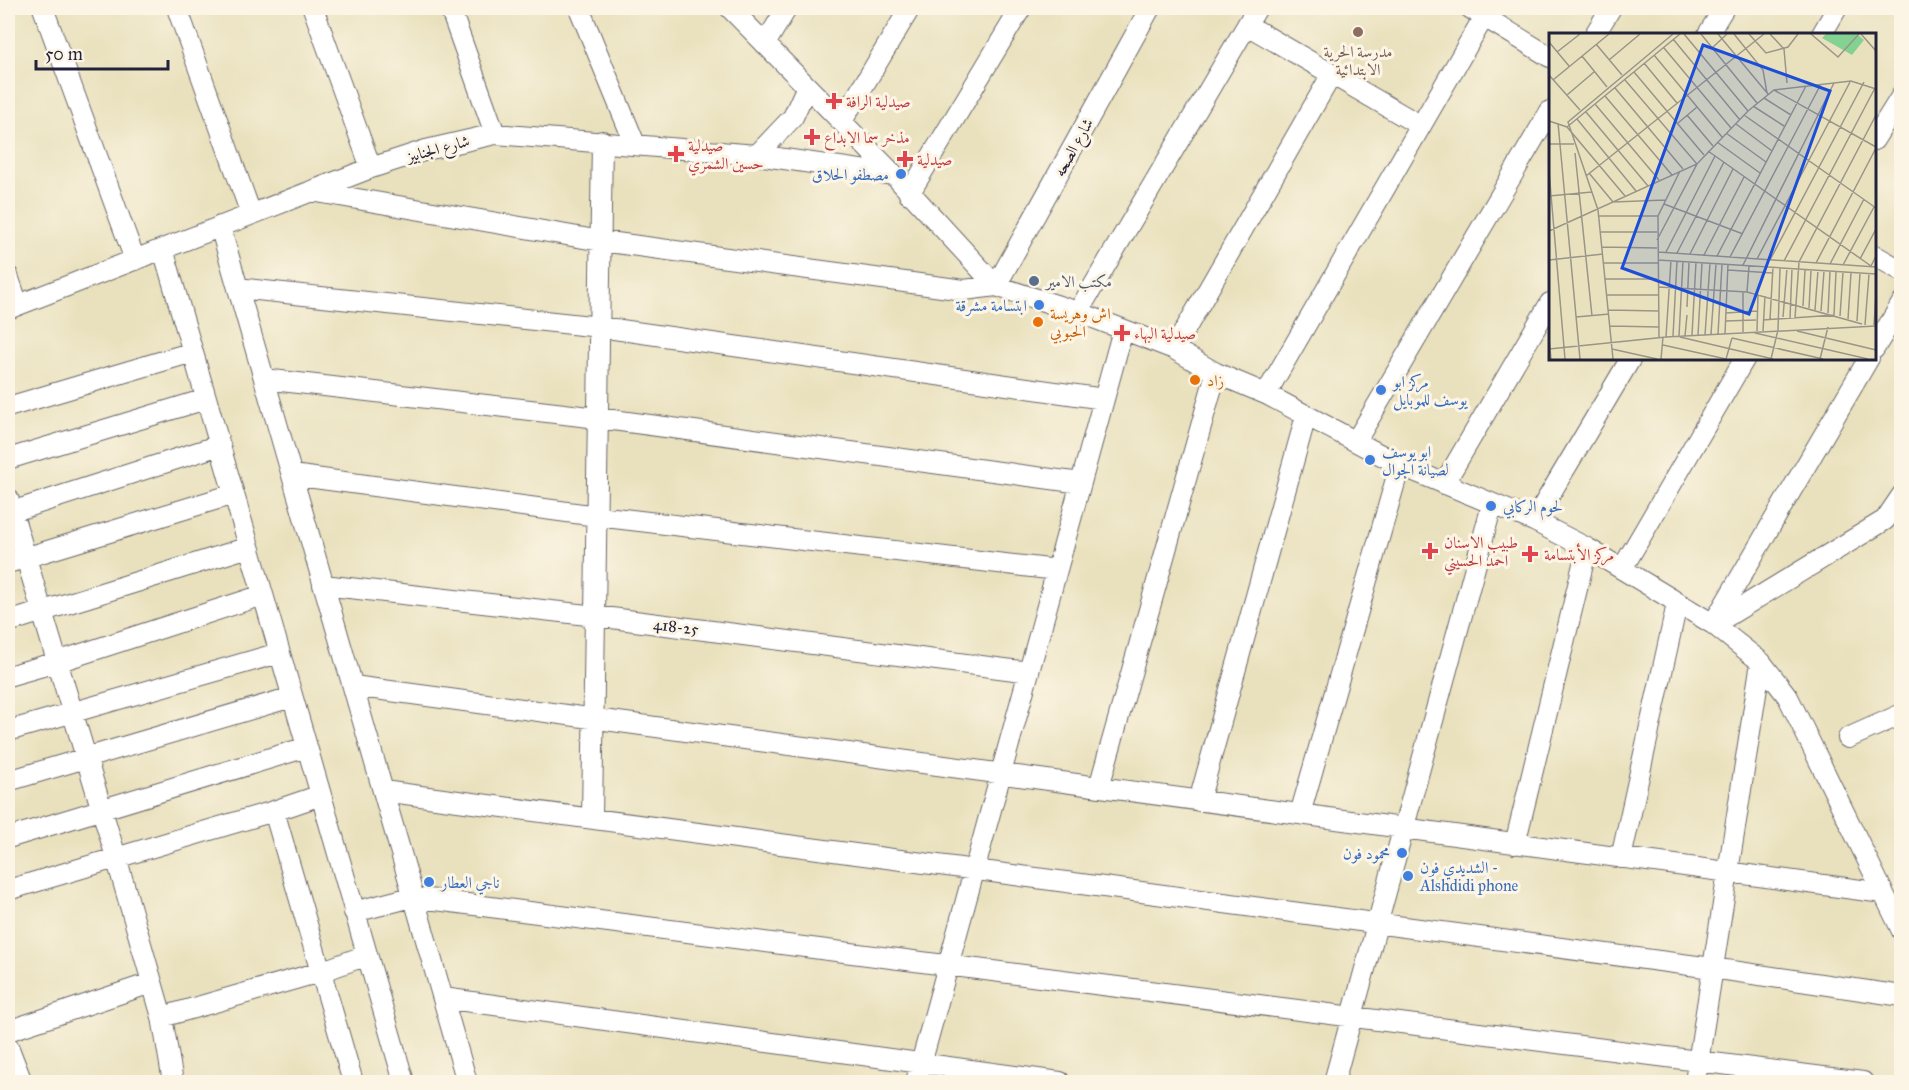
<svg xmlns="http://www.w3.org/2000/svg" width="1909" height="1090" font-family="'IM FELL Great Primer',Amiri,serif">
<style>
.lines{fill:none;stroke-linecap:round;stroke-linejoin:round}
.minor-casing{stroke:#686568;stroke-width:22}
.minor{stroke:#fff;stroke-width:20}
.education-dot{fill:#8d6e63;stroke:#fcf5e5;stroke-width:2}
.health-dot{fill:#e0444e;stroke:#fcf5e5;stroke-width:2}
.shop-dot{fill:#3f7fe0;stroke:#fcf5e5;stroke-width:2}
.service-dot{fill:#5c6f8a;stroke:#fcf5e5;stroke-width:2}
.food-dot{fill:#e8710a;stroke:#fcf5e5;stroke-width:2}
.labels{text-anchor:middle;stroke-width:6;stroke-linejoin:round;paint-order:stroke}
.education-label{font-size:16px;fill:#785e54;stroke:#fcf5e5}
.health-label{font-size:16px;fill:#be3a42;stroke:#fcf5e5;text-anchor:start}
.street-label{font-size:16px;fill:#22223b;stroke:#fcf5e5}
.shop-label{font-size:16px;fill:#366cbe;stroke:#fcf5e5;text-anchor:start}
.service-label{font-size:16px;fill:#4e5e75;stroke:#fcf5e5;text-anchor:start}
.food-label{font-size:16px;fill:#c56008;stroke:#fcf5e5;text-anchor:start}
.inset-road{fill:none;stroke:#999589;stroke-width:1.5}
.view{fill:#1d4ed8;fill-opacity:0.15;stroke:#1d4ed8;stroke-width:3}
.inset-edge{fill:none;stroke:#22223b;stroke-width:3}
</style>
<rect width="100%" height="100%" fill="#fcf5e5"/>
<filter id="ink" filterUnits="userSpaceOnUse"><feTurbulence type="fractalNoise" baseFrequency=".0167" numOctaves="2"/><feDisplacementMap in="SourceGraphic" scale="12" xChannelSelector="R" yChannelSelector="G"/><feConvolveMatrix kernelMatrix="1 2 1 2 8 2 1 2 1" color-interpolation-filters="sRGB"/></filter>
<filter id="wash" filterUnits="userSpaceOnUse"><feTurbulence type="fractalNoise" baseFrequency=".008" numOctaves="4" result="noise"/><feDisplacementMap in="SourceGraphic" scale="24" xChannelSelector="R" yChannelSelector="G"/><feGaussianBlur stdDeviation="1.35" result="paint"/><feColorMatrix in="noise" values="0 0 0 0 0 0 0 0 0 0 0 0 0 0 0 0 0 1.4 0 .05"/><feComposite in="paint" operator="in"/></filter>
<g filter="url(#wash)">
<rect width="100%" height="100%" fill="#e9e1bd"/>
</g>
<g filter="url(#ink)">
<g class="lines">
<g class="minor-casing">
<path id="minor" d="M43,8l92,252
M177,8l74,206
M313,8l58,160
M450,8l45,126
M579,8l56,136
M730,8l164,167 102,111 82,26 96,37 42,24 50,21 134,71 134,56 53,27 126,76 48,38 27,35 114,234
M1470,8l80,49
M1247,25l174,101
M1595,34l16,-26
M1708,34l16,-26
M1822,34l15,-26
M765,44l22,-36
M842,121l68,-113
M1874,140l28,-45
M757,155l36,-38 14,-31
M311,191l290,50 363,49 32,-4 154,-278
M909,194l112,-186
M220,226l247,856
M163,249l241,833
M1874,255l28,16
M8,276l10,29
M238,288l362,39 504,72
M8,309l363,-141 55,-18 69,-16 262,21 137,20
M1078,312l179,-304
M1174,349l158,-275
M1874,349l28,-46
M264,379l334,39 483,65
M1266,394l223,-386
M8,407l185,-55
M1356,441l194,-330
M8,459l198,-60
M292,475l305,41 460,54
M1444,484l106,-181
M8,498l108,359 46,160 11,65
M8,513l212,-68
M1534,521l97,-163
M8,563l226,-69
M1622,569l123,-211
M323,585l273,31 433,56
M8,622l241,-75
M1716,623l169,-103 17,-25
M1713,624l156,-266
M8,676l49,-14 206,-67
M353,686l1530,207
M8,731l271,-78
M1848,738l54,-24
M8,781l284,-84
M1099,787l117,-414
M383,791l1329,177 190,28
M1199,801l107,-385
M274,811l79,271
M1300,814l100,-349
M592,818l10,-677
M8,838l299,-91
M1515,844l72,-296
M1621,858l56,-254
M8,890l266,-79 47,-16
M354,912l58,-15 1451,185
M443,998l617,84
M162,1017l158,-45 47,-17
M8,1031l143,-48
M8,1046l14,36
M916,1082l207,-752
M1334,1082l158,-577
M1695,1082l66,-420"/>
</g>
<use href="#minor" class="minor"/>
</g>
</g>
<circle class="education-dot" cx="1358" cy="32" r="6"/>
<g class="health-dot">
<path d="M831 92h6v6h6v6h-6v6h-6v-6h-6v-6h6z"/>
<path d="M809 128h6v6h6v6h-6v6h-6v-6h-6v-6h6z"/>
<path d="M673 145h6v6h6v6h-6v6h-6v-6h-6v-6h6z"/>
<path d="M902 150h6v6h6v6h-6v6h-6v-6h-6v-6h6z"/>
<path d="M1119 324h6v6h6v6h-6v6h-6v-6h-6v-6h6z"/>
<path d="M1427 542h6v6h6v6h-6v6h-6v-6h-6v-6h6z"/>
<path d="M1527 545h6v6h6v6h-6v6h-6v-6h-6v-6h6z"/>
</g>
<g class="shop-dot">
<circle cx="901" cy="174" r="6"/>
<circle cx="1039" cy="305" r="6"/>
<circle cx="1381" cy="390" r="6"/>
<circle cx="1370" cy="460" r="6"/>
<circle cx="1491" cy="506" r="6"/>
<circle cx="1402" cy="853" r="6"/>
<circle cx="1408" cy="876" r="6"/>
<circle cx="429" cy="882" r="6"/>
</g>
<circle class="service-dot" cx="1034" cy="281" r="6"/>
<g class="food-dot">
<circle cx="1038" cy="322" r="6"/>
<circle cx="1195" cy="380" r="6"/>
</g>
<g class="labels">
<g class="education-label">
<text x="1358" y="57">مدرسة الحرية<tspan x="1358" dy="18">الابتدائية</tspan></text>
</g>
<g class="health-label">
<text x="846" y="107">صيدلية الرافة</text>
<text x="824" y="143">مذخر سما الابداع</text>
<text x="688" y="151">صيدلية<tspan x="688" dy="18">حسين الشمري</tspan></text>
<text x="917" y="165">صيدلية</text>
<text x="1134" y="339">صيدلية البهاء</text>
<text x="1444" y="548">طبيب الاسنان<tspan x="1444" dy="18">احمد الحسيني</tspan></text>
<text x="1544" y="560">مركز الأبتسامة</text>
</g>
<g class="street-label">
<text transform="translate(1073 147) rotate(-61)" y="6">شارع الصحه</text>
<text transform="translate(438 148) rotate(-15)" y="6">شارع الجنابيز</text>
<text transform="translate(676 626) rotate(7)" y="6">418-25</text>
</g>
<g class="shop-label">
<text x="889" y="180" text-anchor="end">مصطفو الحلاق</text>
<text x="1027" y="311" text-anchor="end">ابتسامة مشرقة</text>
<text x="1393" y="387">مركز ابو<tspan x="1393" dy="18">يوسف للموبايل</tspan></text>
<text x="1382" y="457">ابو يوسف<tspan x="1382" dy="18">لصيانة الجوال</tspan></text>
<text x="1503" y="512">لحوم الركابي</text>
<text x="1390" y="859" text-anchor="end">محمود فون</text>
<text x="1420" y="873">الشديدي فون -<tspan x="1420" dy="18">Alshdidi phone</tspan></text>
<text x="441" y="888">ناجي العطار</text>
</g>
<g class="service-label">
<text x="1046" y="287">مكتب الامير</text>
</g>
<g class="food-label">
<text x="1050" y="319">اش وهريسة<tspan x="1050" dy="18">الحبوبي</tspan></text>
<text x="1207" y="386">زاد</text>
</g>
</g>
<g transform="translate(1549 33)">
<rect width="327" height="327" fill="#e9e1bd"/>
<path d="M277,1h31l7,6 -12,15 -30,-17z" fill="#84d291"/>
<path class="inset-road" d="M135,1l64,77M152,1l56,69M169,1l50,60M185,1l29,36 4,23M200,1l17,19 22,-6 10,-13M221,1l14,15 3,34M262,1l27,23 21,-23M312,1l15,17M124,6l67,81M0,9l20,24M47,11l26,31M115,15l67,80M163,15l15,-14M8,19l23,-18M105,22l68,82M33,23l25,31M60,27l31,-26M95,30l33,40M85,39l70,83M0,42l31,35M4,47l56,-46M76,47l72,84 -40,76M66,55l68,81M225,57l102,57M18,62l27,-23M56,63l67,79M215,65l27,17M46,71l64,76M204,73l31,20M37,79l62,74M138,82l26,31M195,82l132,93M28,86l59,72M0,88l18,6 58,69M9,90l22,236M129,90l19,-16M187,91l36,27M18,94l113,-93M177,100l40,29M168,109l43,31M0,111h25M159,118l163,115 5,-10M26,120l17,163M0,138l16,188M40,140l24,29 53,-2M37,143l178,-142M0,163l43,-4M115,171l79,30M50,183h59M0,198l148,-67 51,-53 26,-21 77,-9 25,8M52,199h56M53,214l55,1M109,219l218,15M117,219l49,-96M128,220l47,-91M141,221l43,-85M155,222l40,-78M168,223l89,-170M181,224l91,-173M208,226l93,-177M311,226l16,-30M0,227l54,-6M109,227l218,14M221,227l94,-178M235,228l91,-173M55,230h54M267,230l60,-115M281,231l34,-65M194,232l91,-182M294,232l31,-58M179,237l44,3M56,246h52M109,254l89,5 115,32M194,259v40M198,259l2,-26M58,262h51M254,273l2,-36M138,274l2,-45M260,275l2,-38M59,277l51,1M266,277l3,-40M272,278l3,-40M177,280l31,-2M279,280l2,-42M291,283l3,-44M27,284l33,-3M234,284l4,-49M241,285l2,-49M246,285l4,-56 77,-147M221,286l3,-52M299,286l3,-46M214,287l71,-5 2,-43M176,288l31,-1M308,288l3,-48M316,292l4,-51M325,292l2,-31M61,293l49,1M208,298l1,-37M214,298l2,-35M248,298l79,19M206,300l113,26M162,301l5,-70M169,301l4,-70M176,301l3,-70M143,302l4,-73M149,302l4,-72M156,302l5,-72M124,303l4,-75M130,303l4,-75M136,303l2,-21M110,304l-1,-121 22,-45M117,304l5,-77M131,304l93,22M0,305l2,21M183,305l91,21M114,312l63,14M0,316l117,-12 210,-11M63,316l45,10M64,326l-15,-149 -30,-88 105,-88M112,326l2,-22M177,326l6,-21M222,326l7,-29 2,-62M271,326l8,-32"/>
<path class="view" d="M154,12l127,46 -81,223 -127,-46z"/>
<rect width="327" height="327" class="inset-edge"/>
</g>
<rect width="1909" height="1090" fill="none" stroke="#fcf5e5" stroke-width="30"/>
<path d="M36 60v9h132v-9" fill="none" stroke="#22223b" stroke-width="3"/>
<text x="45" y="60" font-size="18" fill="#22223b" stroke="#fcf5e5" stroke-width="4.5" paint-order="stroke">50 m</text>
</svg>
